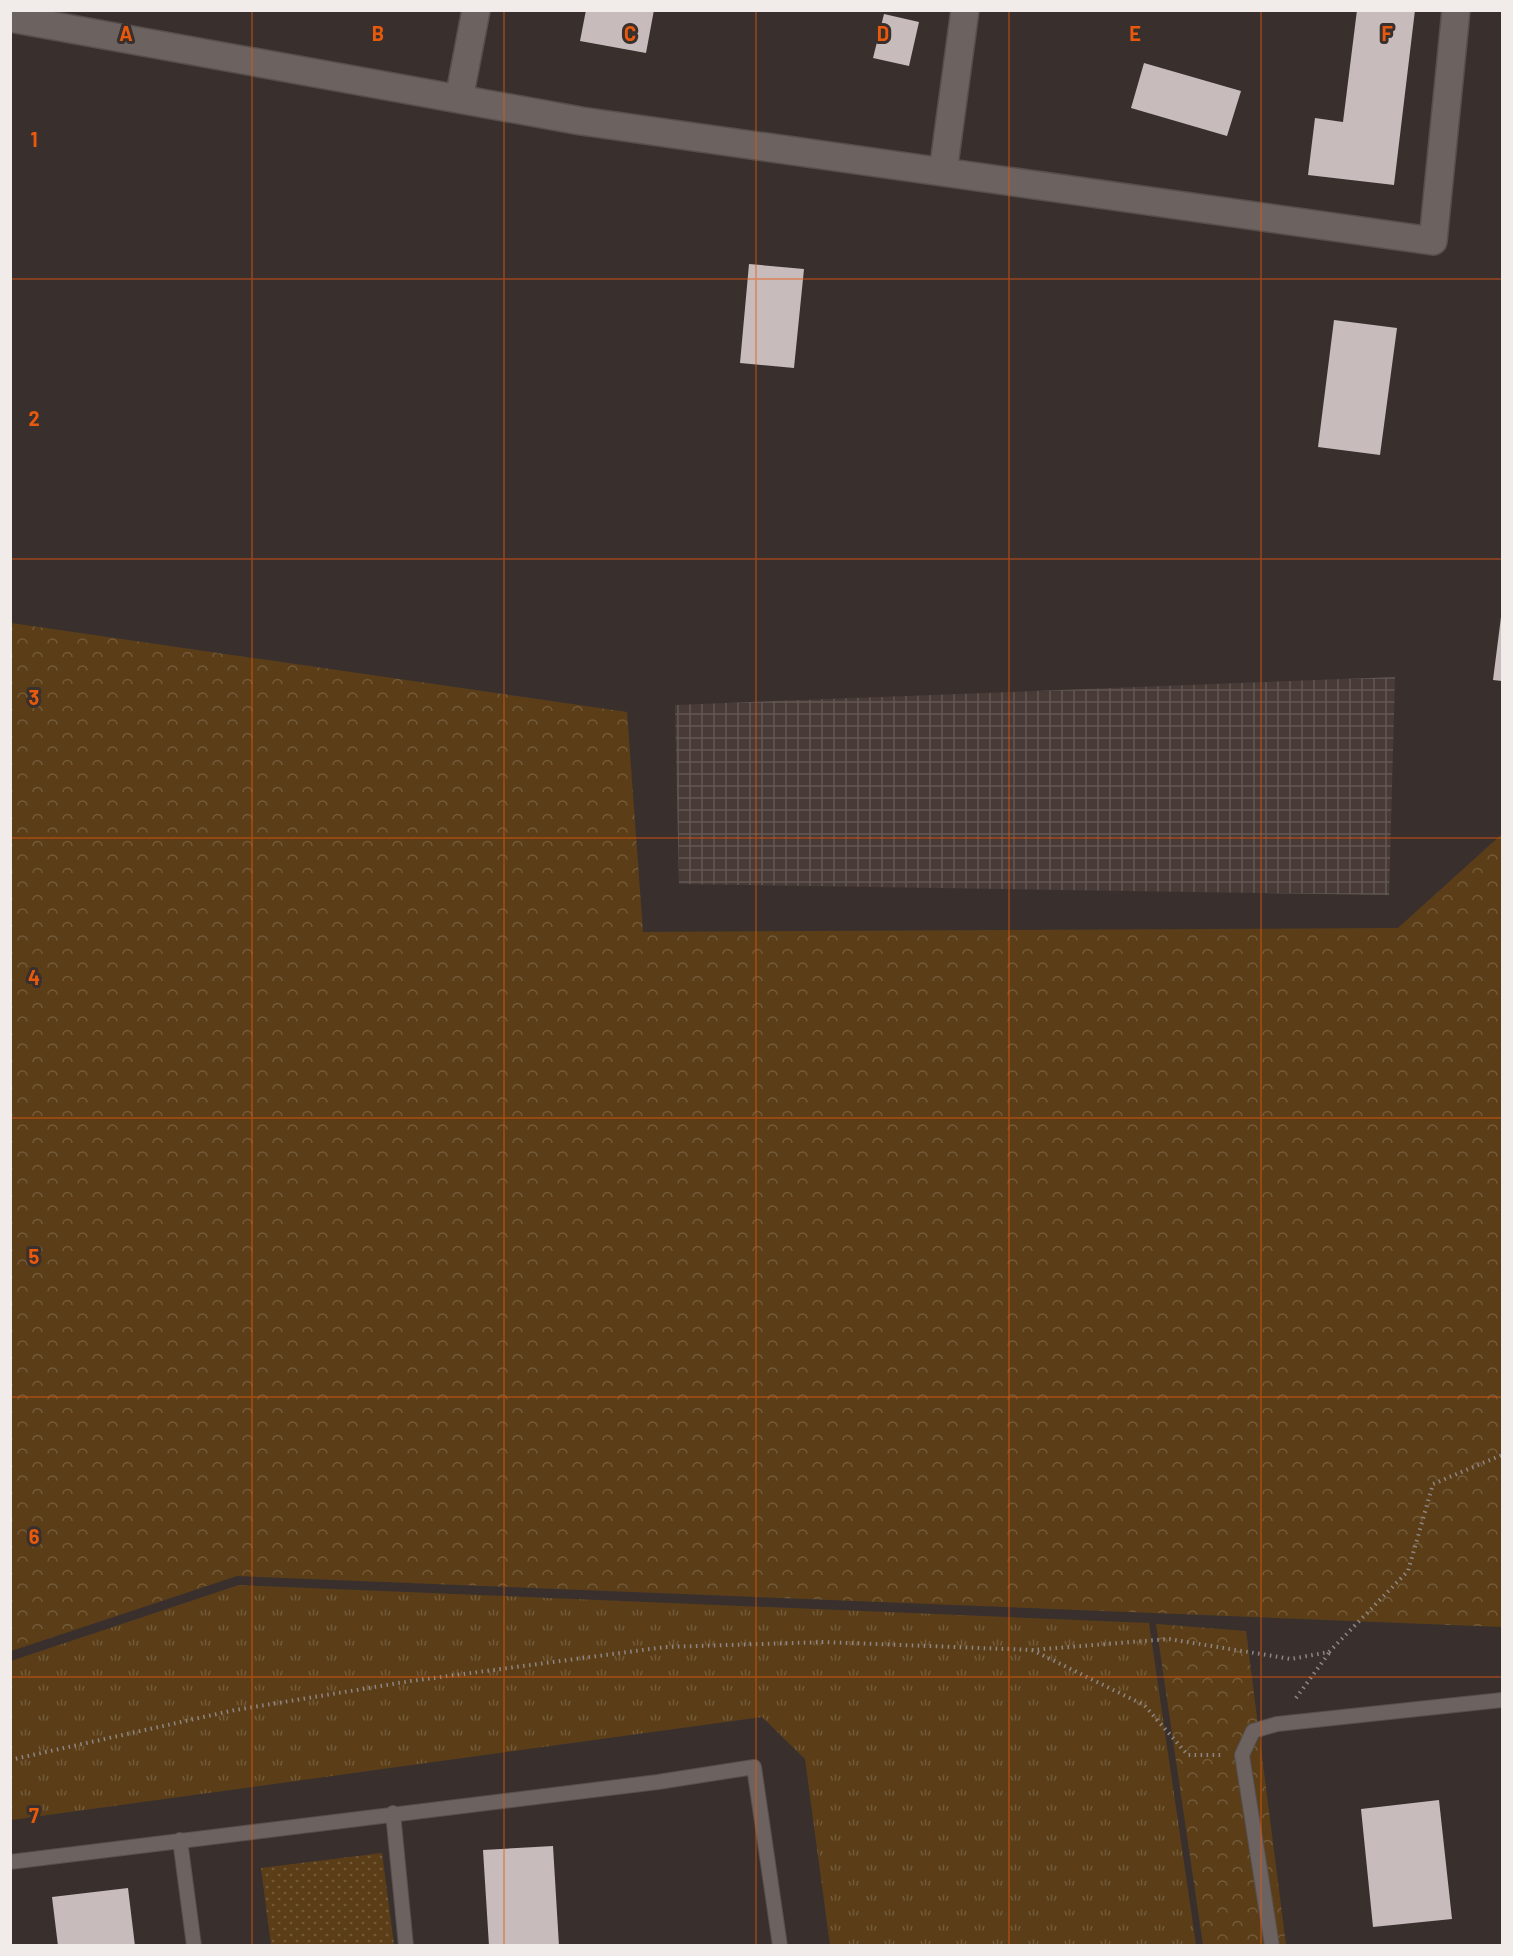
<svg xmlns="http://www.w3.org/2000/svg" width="1513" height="1956" font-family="Barlow,sans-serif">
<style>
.industrial{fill:url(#industrial-grid)}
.grass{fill:url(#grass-tufts)}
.forest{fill:url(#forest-crowns)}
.park{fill:url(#park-dots)}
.building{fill:#c7bbbc}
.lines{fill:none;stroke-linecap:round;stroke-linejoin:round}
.service-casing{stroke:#564f4d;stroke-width:16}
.minor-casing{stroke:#564f4d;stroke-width:30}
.path{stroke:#8e8684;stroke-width:4;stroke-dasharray:1.5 4.5;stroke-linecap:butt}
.service{stroke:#6c6260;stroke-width:14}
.minor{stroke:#6c6260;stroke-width:27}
.grid{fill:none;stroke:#e8590c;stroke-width:1.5;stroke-opacity:0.55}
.grid-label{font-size:20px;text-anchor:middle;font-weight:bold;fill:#e8590c;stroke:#39302e;stroke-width:6;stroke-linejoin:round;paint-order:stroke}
</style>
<defs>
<pattern id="industrial-grid" width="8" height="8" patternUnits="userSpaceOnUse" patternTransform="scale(1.5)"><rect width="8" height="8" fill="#483a36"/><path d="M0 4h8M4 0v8" fill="none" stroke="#635753"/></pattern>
<pattern id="grass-tufts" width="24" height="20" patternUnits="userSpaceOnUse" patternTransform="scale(1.5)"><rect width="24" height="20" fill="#5b3e17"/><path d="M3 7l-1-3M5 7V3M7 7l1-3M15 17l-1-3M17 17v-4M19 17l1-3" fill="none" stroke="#735a39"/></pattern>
<pattern id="forest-crowns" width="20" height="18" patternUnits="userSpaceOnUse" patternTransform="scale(1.5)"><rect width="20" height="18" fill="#5b3e17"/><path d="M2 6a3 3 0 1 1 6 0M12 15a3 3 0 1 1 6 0" fill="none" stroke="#735a39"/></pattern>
<pattern id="park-dots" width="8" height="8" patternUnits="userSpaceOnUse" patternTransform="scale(1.5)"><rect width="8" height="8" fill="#5b3e17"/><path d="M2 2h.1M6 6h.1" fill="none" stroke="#735a39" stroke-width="1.8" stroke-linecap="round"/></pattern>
</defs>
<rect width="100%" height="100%" fill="#39302e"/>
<path class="industrial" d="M1395,677l-6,218 -710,-11 -4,-179z"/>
<path class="grass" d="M239,1585l910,38 47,322h-366l-25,-186 -43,-42 -751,103v-159z"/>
<path class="forest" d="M11,623l616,89 16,220 755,-4 104,-94v793l-1265,-51 -226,75z
M1156,1624l90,7 40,314h-83z"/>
<path class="park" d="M382,1853l12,92h-123l-10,-77z"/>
<path class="building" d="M586,10h68l-8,43 -66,-12z
M1357,10h58l-21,175 -86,-10 7,-57 28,4z
M884,14l35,8 -10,44 -36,-8z
M1144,63l97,28 -14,45 -96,-28z
M749,264l55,5 -10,99 -54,-5z
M1334,320l63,8 -17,127 -62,-8z
M1501,617h1v64l-9,-1z
M1439,1800l13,119 -79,8 -12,-118z
M553,1846l6,100h-70l-6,-96z
M128,1888l7,58h-77l-6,-49z"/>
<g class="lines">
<g class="service-casing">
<path id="service" d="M393,1813l13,133
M180,1840l14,106
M10,1862l648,-80 96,-15 26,179
M1272,1946l-30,-191 11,-24 24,-7 225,-24"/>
</g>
<g class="minor-casing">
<path id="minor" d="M10,18l571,103 852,120 23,-231
M459,99l17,-89
M943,172l22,-162"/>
</g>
<path class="path" d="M1032,1650l112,55 44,50h33
M1296,1698l33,-45
M10,1760l225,-50 176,-29 254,-34 159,-5 208,8 137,-11 122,20 38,-7 79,-81 25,-87 69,-29"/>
<use href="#service" class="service"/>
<use href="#minor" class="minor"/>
</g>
<path class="grid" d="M252,10v1936M504,10v1936M756,10v1936M1009,10v1936M1261,10v1936M10,279h1492M10,559h1492M10,838h1492M10,1118h1492M10,1397h1492M10,1677h1492"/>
<g class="grid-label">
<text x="126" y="41">A</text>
<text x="378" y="41">B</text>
<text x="630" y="41">C</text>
<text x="883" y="41">D</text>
<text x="1135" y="41">E</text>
<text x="1387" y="41">F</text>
<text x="34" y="147">1</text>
<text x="34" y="426">2</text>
<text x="34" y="705">3</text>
<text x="34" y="985">4</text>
<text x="34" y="1264">5</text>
<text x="34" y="1544">6</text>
<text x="34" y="1823">7</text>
</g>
<rect width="1513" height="1956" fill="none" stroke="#f1ebea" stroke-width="24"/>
</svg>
